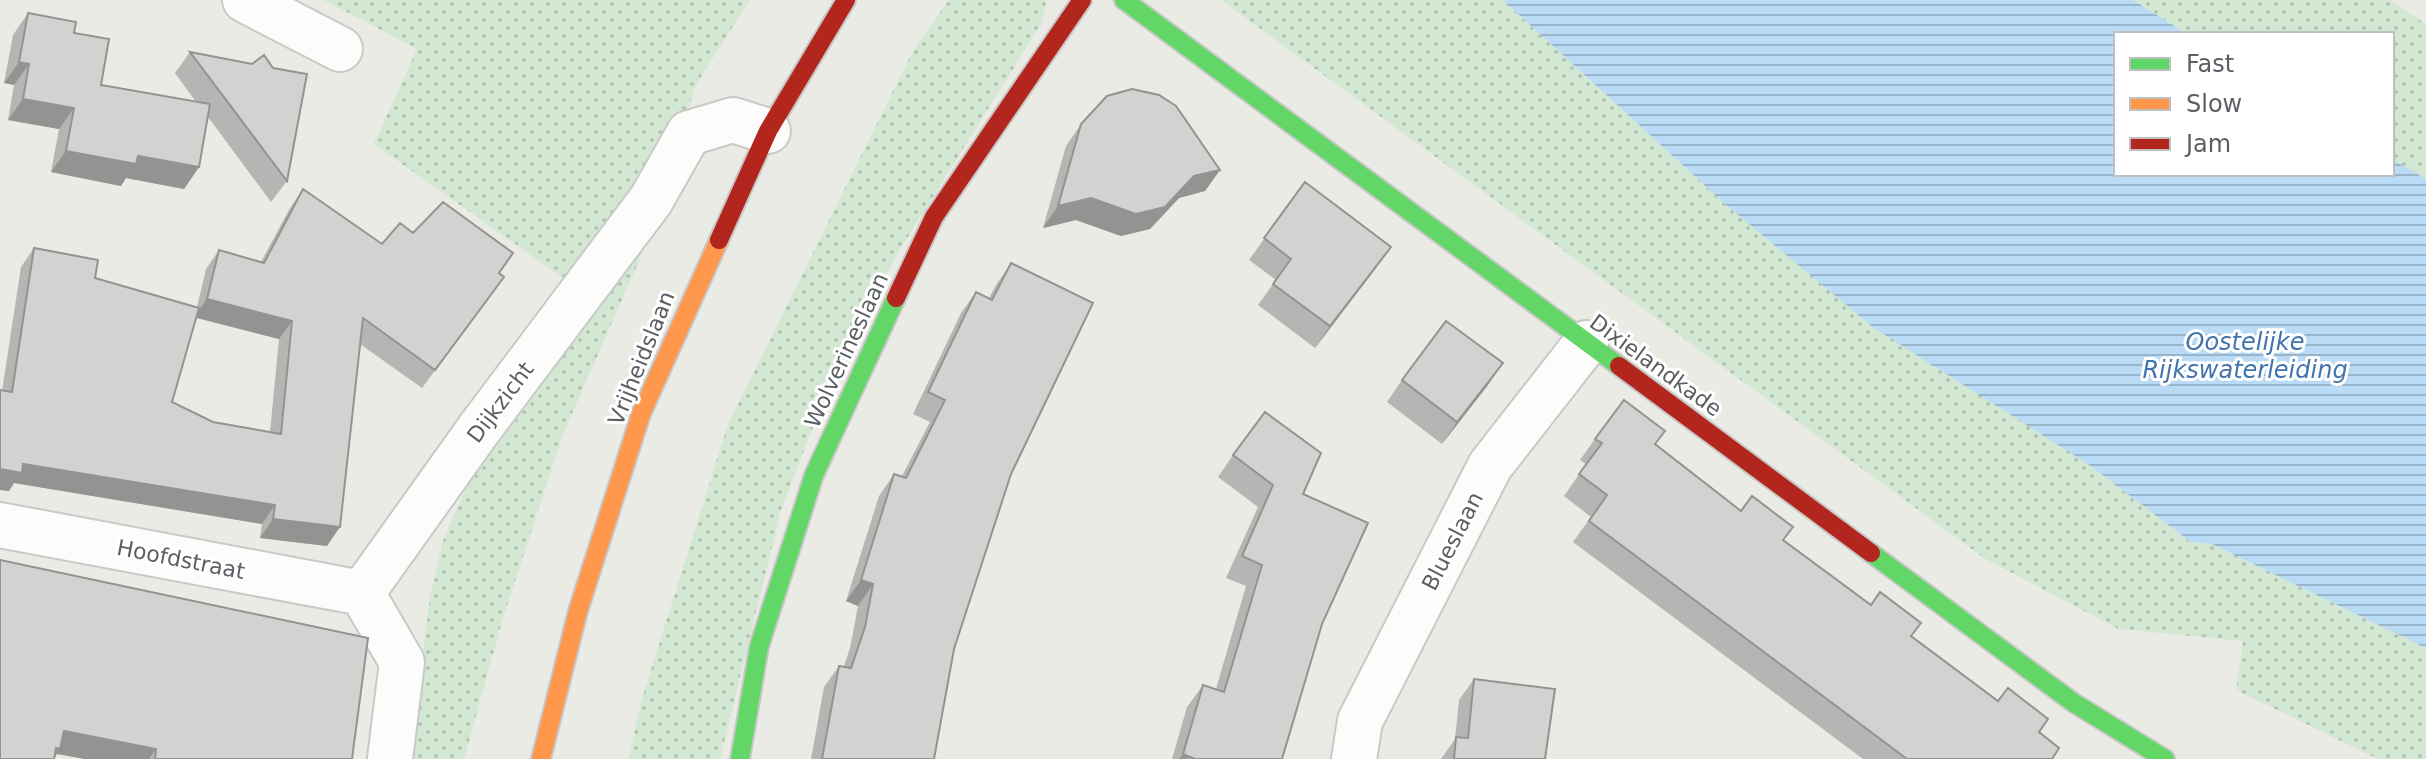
<svg xmlns="http://www.w3.org/2000/svg" width="2426" height="759" font-family="'DejaVu Sans',sans-serif">
<style>
.grass{fill:url(#grass-dots)}
.water{fill:url(#water-rules)}
.lines{fill:none;stroke-linecap:round;stroke-linejoin:round}
.street-casing{stroke:#c8c9c8;stroke-width:48}
.fast-casing{stroke:#c7c8c6;stroke-width:22}
.slow-casing{stroke:#c7c8c6;stroke-width:22}
.jam-casing{stroke:#c7c8c6;stroke-width:22}
.street{stroke:#fcfcfb;stroke-width:44}
.fast{stroke:#63d668;stroke-width:18}
.slow{stroke:#ff974d;stroke-width:18}
.jam{stroke:#b3261e;stroke-width:18}
.wall{fill:#b5b5b3;fill-rule:evenodd}
.shaded-wall{fill:#949392}
.building{fill:#d3d2d0;stroke:#949392;stroke-width:2}
.labels{text-anchor:middle;stroke-width:6;stroke-linejoin:round;paint-order:stroke}
.street-label{font-size:22px;fill:#5b5f64;stroke:#fff}
.water-label{font-size:24px;font-style:italic;fill:#4274ae;stroke:#fff}
</style>
<defs>
<pattern id="grass-dots" width="8" height="8" patternUnits="userSpaceOnUse" patternTransform="scale(2)"><rect width="8" height="8" fill="#d3e8d2"/><path d="M2 2h.1M6 6h.1" fill="none" stroke="#aebfae" stroke-width="1.8" stroke-linecap="round"/></pattern>
<pattern id="water-rules" width="6" height="5" patternUnits="userSpaceOnUse" patternTransform="scale(2)"><rect width="6" height="5" fill="#b9dbf6"/><path d="M0 2.5h6" fill="none" stroke="#99b5cb"/></pattern>
</defs>
<rect width="100%" height="100%" fill="#ebebe6"/>
<path class="grass" d="M324,0h426l-55,86 -7,25 -125,167 -189,-134 43,-95z
M949,0h98l-6,24 -145,232 -66,127 -49,127 -61,249h-91l12,-57 87,-278 184,-371z
M1221,0h282l222,204 363,260 103,78 21,2 214,104v111h-48l-142,-69 7,-49 -125,-12 -134,-71z
M2133,0h257l36,24v155l-34,-20v-125h-205z
M650,236l-87,198 -60,184 -39,141h-54l20,-163 13,-55 23,-53z"/>
<path class="water" d="M1503,0h630l54,34h-71v140h276v-15l34,20v469l-214,-104 -21,-2 -103,-78 -214,-136 -149,-124z"/>
<g class="lines">
<g class="street-casing">
<path id="street" d="M245,0l95,49
M0,525l362,68
M362,593l117,-164 172,-229 38,-67 44,-13 35,11
M362,593l40,69 -12,97
M1354,759l6,-38 130,-255 96,-123"/>
</g>
<g class="fast-casing">
<path id="fast" d="M1124,0l495,366
M1871,553l203,150 91,56
M740,759l19,-112 55,-172 82,-177"/>
</g>
<g class="slow-casing">
<path id="slow" d="M541,759l37,-148 63,-197 78,-174"/>
</g>
<g class="jam-casing">
<path id="jam" d="M719,240l49,-109 78,-131
M896,298l38,-81 148,-217
M1619,366l252,187"/>
</g>
<use href="#street" class="street"/>
<use href="#fast" class="fast"/>
<use href="#slow" class="slow"/>
<use href="#jam" class="jam"/>
</g>
<path class="wall" d="M28,13l46,20 27,52 95,17 -21,-29 15,-21 97,129 -16,21 -63,-85 -9,50 -15,22 -58,-11 -5,8 -70,-14 8,-43 -51,-9 6,-35 -10,-2 9,-48z
M1081,124l139,46 -15,21 -26,7 -29,31 -29,7 -45,-16 -33,8 23,-82z
M1305,182l71,86 -61,80 -57,-43 18,-25 -27,-20z
M303,189l79,55 31,-11 86,40 -8,23 -69,92 -62,-44 -33,202 -67,-8 2,-14 -248,-41 -5,8 -9,-1v-100l2,1 19,-124 13,-19 61,30 102,29 9,-38 13,-19 42,12 29,-54zM196,318l83,21 -9,93 -57,-10 -41,-20z
M1011,263v211l-57,175 -20,110h-123l13,-72 15,-21h5l6,-18 8,-42 -12,-5 33,-105 15,-22 8,2 28,-54 -17,-8 48,-101 15,-21 13,6 7,-13z
M1402,380l86,5 -46,59 -55,-42z
M1595,439l61,5 85,67 42,30 256,191 13,27h-189l-290,-217 18,-25 -27,-21 22,-32 -6,-4z
M1233,455l70,39 19,130 -40,135h-110l15,-52 16,-22 13,4 30,-103 -20,-8 32,-71 -40,-30z
M0,560l352,199h-267l-28,-5 -2,3z
M1474,679l71,80h-104l14,-20 4,-39z"/>
<path class="shaded-wall" d="M19,62l10,2 -15,21 -10,-2z
M23,99l51,9 -15,21 -51,-9z
M66,151l72,5 61,11 -15,22 -58,-11 -5,8 -70,-14z
M1220,170l-15,21 -26,7 -29,31 -29,7 -45,-16 -33,8 15,-22z
M1391,247l-15,21 -61,80 15,-22z
M207,299l85,22 -13,18 -85,-22z
M1503,363l-15,22 -46,59 15,-22z
M23,464l252,41 -13,19 -248,-41 -5,8 -9,-1v-21z
M273,519l67,8 -13,19 -67,-8z
M861,580l12,4 -15,22 -12,-5z
M64,731l92,18 -7,10h-64l-28,-5 -4,5h-4z
M1183,754l12,4 -16,1z"/>
<path class="building" d="M28,13l48,9 -2,11 35,6 -8,46 109,19 -11,63 -61,-11 -2,8 -70,-13 8,-43 -51,-9 6,-35 -10,-2z
M190,52l62,12 12,-9 9,13 34,6 -20,107z
M1132,89l27,6 17,11 44,64 -26,6 -29,31 -29,7 -45,-16 -33,8 23,-82 26,-28z
M1305,182l86,65 -61,79 -57,-42 18,-25 -27,-21z
M303,189l79,55 18,-21 13,10 30,-31 70,51 -14,20 5,4 -69,93 -72,-52 -23,209 -67,-8 2,-14 -252,-41 -1,9 -22,-4v-79l12,2 22,-144 64,12 -3,18 104,30 -27,94 41,20 68,12 11,-113 -85,-22 12,-49 45,13z
M1011,263l82,40 -82,171 -57,175 -20,110h-112l17,-93 12,2 14,-41 8,-43 -12,-4 33,-106 12,4 39,-78 -17,-8 48,-100 16,8z
M1446,321l57,42 -46,59 -55,-42z
M1624,400l41,31 -10,13 86,67 11,-15 41,31 -10,13 88,65 9,-13 41,31 -10,13 87,65 10,-13 40,31 -9,13 20,16 -7,11h-145l-318,-238 18,-26 -28,-21 23,-31 -7,-4z
M1265,412l56,41 -18,41 65,29 -46,101 -40,135h-87l-12,-5 20,-69 21,7 38,-127 -20,-9 31,-71 -40,-30z
M0,560l368,78 -16,121h-197l1,-10 -92,-18 -4,18 -4,-1 -2,11h-54z
M1474,679l81,10 -10,70h-91l2,-22 12,1z"/>
<g class="labels">
<g class="street-label">
<text transform="translate(846 350) rotate(-65)" y="8">Wolverineslaan</text>
<text transform="translate(641 358) rotate(-68)" y="8">Vrijheidslaan</text>
<text transform="translate(1656 365) rotate(36)" y="8">Dixielandkade</text>
<text transform="translate(500 402) rotate(-53)" y="8">Dijkzicht</text>
<text transform="translate(1452 541) rotate(-63)" y="8">Blueslaan</text>
<text transform="translate(181 559) rotate(11)" y="8">Hoofdstraat</text>
</g>
<g class="water-label">
<text x="2245" y="350">Oostelijke<tspan x="2245" dy="28">Rijkswaterleiding</tspan></text>
</g>
</g>
<rect x="2114" y="32" width="280" height="144" fill="#ffffff" stroke="#bdbfc1" stroke-width="2"/>
<rect x="2130" y="58" width="40" height="12" fill="#63d668" stroke="#bdbfc1" stroke-width="2"/>
<text x="2186" y="72" font-size="24" fill="#5b5f64">Fast</text>
<rect x="2130" y="98" width="40" height="12" fill="#ff974d" stroke="#bdbfc1" stroke-width="2"/>
<text x="2186" y="112" font-size="24" fill="#5b5f64">Slow</text>
<rect x="2130" y="138" width="40" height="12" fill="#b3261e" stroke="#bdbfc1" stroke-width="2"/>
<text x="2186" y="152" font-size="24" fill="#5b5f64">Jam</text>
</svg>
